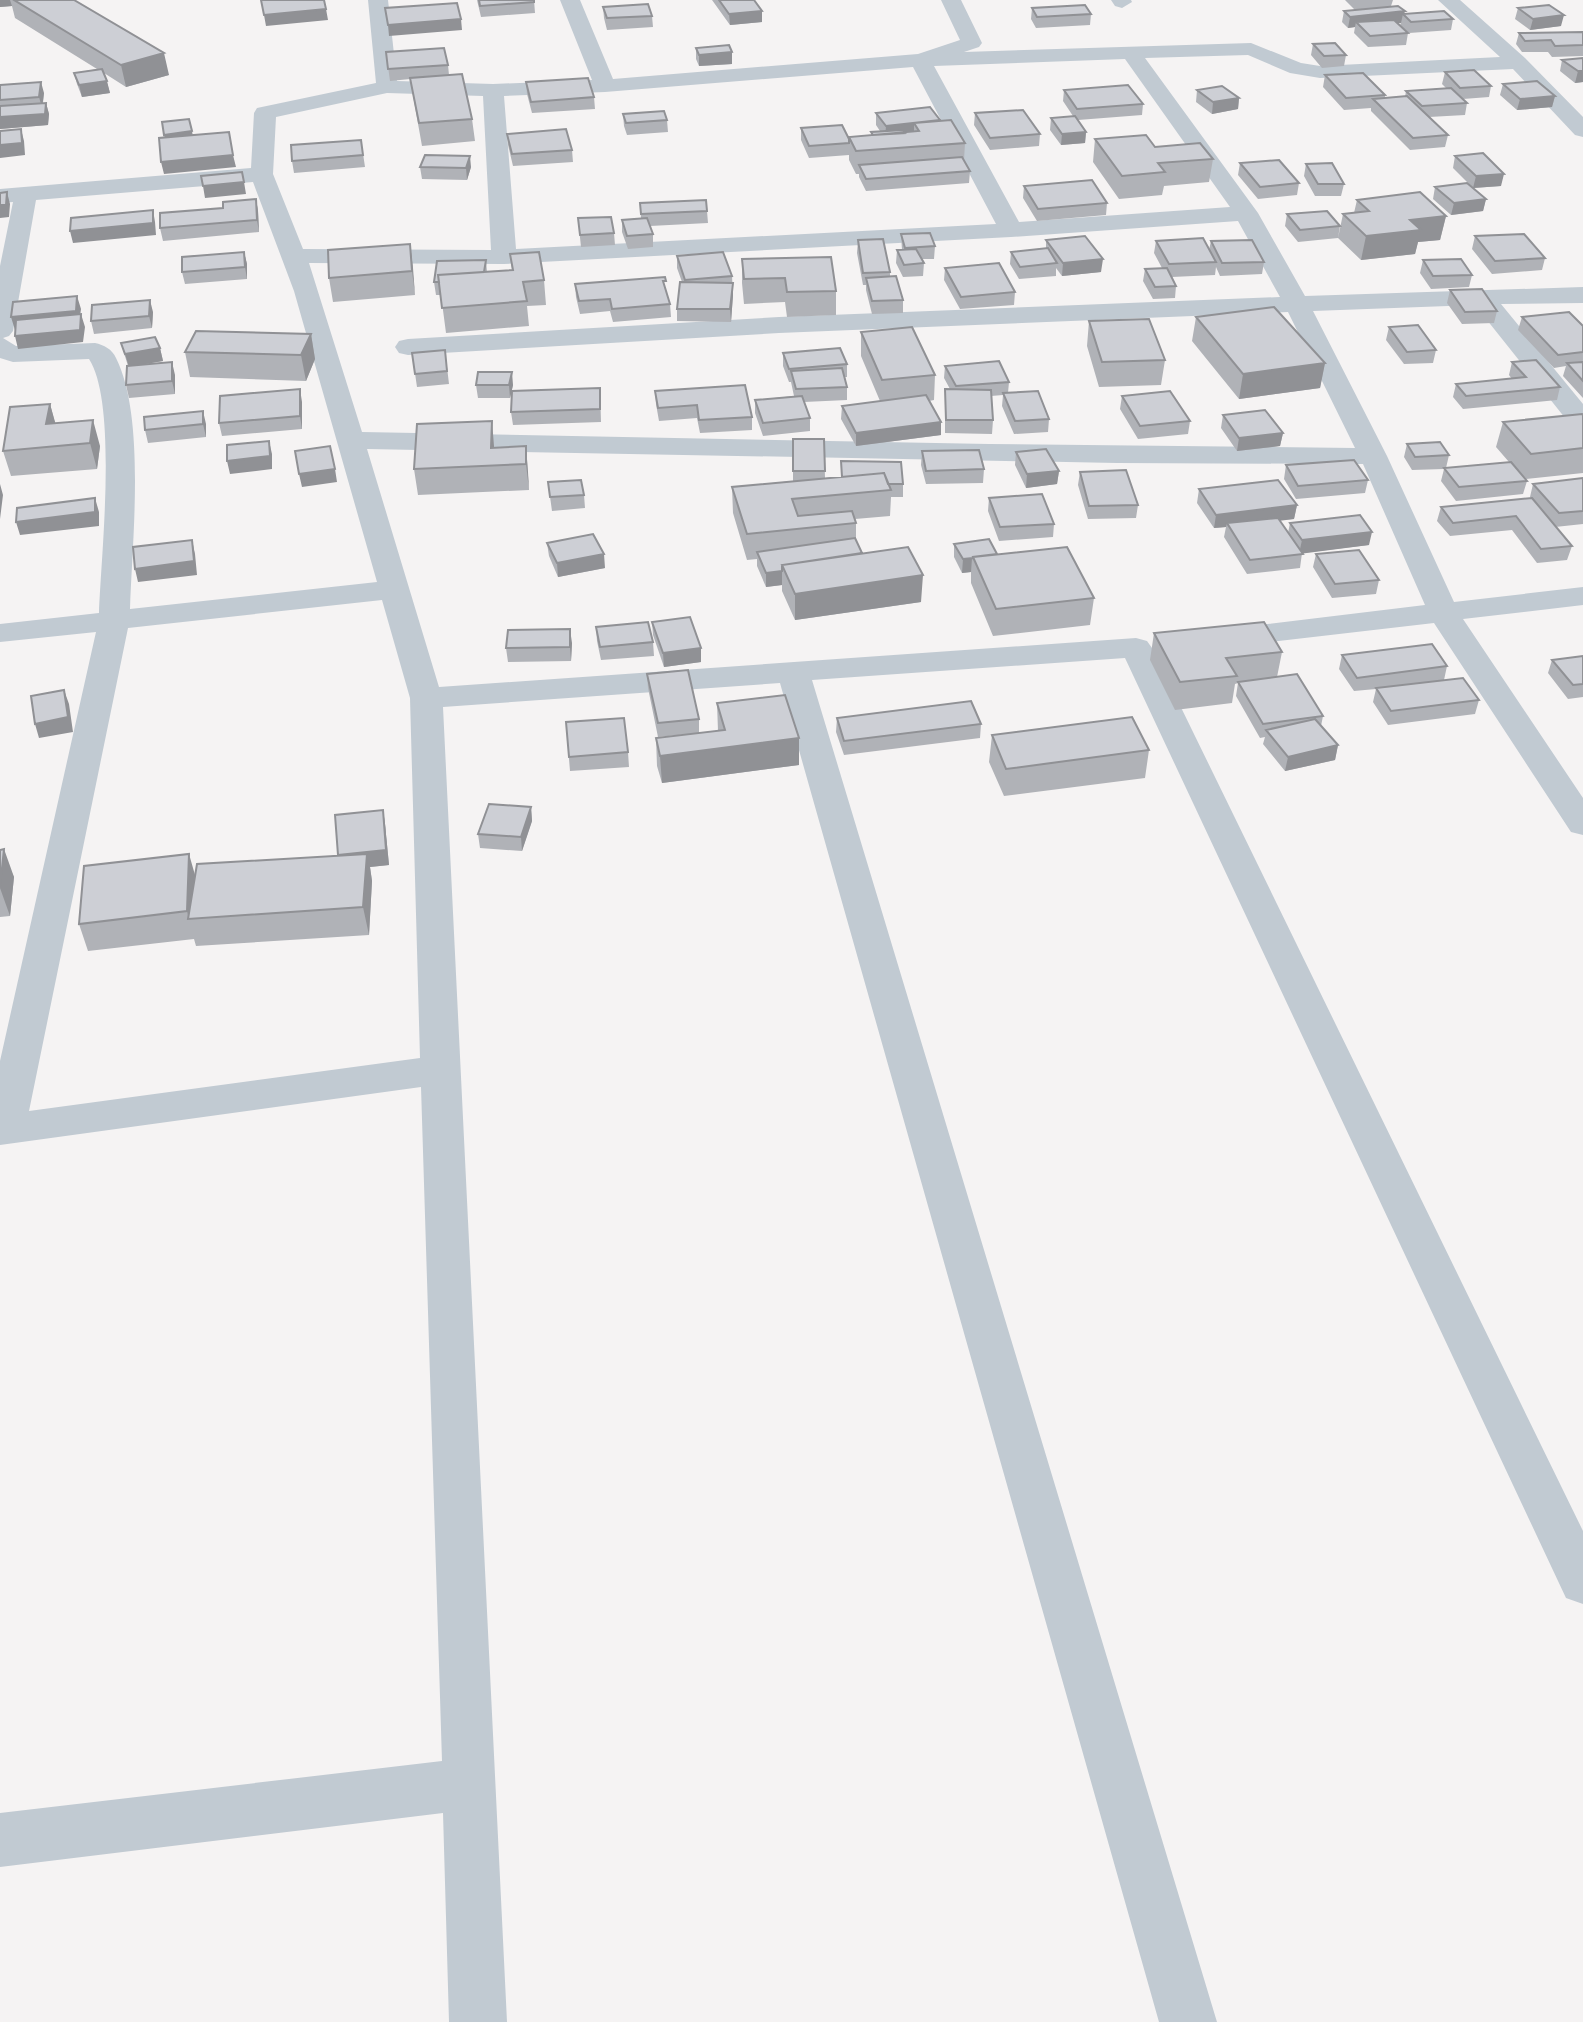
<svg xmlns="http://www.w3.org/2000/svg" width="1583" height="2022" font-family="Montserrat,sans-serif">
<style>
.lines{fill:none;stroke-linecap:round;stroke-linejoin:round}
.minor{fill:#c1cad2;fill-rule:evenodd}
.wall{fill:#b0b2b7}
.shaded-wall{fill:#909195}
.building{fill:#cdcfd5;stroke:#909195;stroke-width:2}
</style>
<rect width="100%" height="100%" fill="#f5f3f3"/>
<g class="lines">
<path class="minor" d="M368,0h20l9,81 96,3 99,-4 -32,-80h20l33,79 305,-25 42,-14 -19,-40h20l21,43 -3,4 -15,5 287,-9 50,20 19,3 180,-9 -62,-57h22l65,58 58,59v20l-8,-2 -62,-66 -193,9 -30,-5 -42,-18 -103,3 113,155 47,83 278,-9v16l-82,1 82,100v26l-10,-2 -98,-123 -162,6 74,145 67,146 129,-15v18l-120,14 120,179v37l-12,-3 -137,-209 -217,25 -11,-2 -5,-7 5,-7 11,-2 208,-25 -62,-141 -246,-1 -750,-14 72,238 697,-49 11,3 5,7 431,883v73l-17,-6 -441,-940 -313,22 405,1342h-58l-379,-1339 -337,24 64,1315h-58l-6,-209 -443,54v-54l442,-52 -21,-674 -421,58v-84l96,-429 -96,10v-18l99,-11c2,-58 19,-209 -10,-254l-76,3 -13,-4v-92l13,-64 -13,1v-14l251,-21 3,-55 3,-5 119,-25zM1125,59l105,148 -211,15 -85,-156zM913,67l83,157 -480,25 -12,-153 101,-4zM387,93l96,3 8,154 -188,-1 -30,-75 3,-57zM253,182l41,109 83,291 -247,27c2,-68 16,-191 -14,-251 -4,-9 -12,-13 -21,-15l-79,3 -13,-8 6,-2 4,-5 23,-131zM1238,221l42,76 -501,20 -371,22 -9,2 -4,6 4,6 9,2 371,-22 509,-21 67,136 -366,-4 -627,-12 -53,-169 195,1 507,-27zM382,600l28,98 10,360 -391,53 99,-483z
M1111,0h20l1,2 -10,6 -7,-2z"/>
</g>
<path class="wall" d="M0,0h74l95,75 -43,12 -22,-14 6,20 -28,4 -5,-13 -3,-11 23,-4 -82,-51 -3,-12 -12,1z
M477,0h57l1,13 -54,4z
M712,0h42l8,22 -32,3z
M1345,0h48l-2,6 14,8 48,5 -2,11 -42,3 -9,-8 1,-2h-4l11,10 -2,12 -38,2 -14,-14 1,-6 -7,1 -6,-6 2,-11 11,-1z
M603,7l49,9 1,11 -46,3 -3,-12z
M1032,8l59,6 -1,11 -54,3 -5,-9z
M1518,8l43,18 -31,4 -15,-11z
M1583,32v24l-31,1 -4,-5h-26l-6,-8 3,-11z
M1313,44l33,11 -2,11 -22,2 -11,-13z
M696,48l36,16 -33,2 -3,-7z
M386,52l62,13 1,10 23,44 3,22 -53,5 -12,-67 -20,2z
M1583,58v24l-8,1 -15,-12 2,-11z
M1445,72l46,14 -2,11 -26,2 4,4 -2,12 -36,2 19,18 -3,12 -35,3 -39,-39v-3l-27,2 -21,-23 2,-12 60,20v3l20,-1 1,-6 40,-3 -4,-4z
M526,82l68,15 1,12 -63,4 -5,-19z
M1503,84l52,12 -3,11 -35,3 -17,-15z
M0,85l44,8 -1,10h3l3,11 -1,11 -48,4z
M1064,90l79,14 -1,11 -64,5 8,12 -1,11 -24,2 -11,-15 1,-12 22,-2 -10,-15z
M1197,90l42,8 -1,11 -26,5 -16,-12z
M876,113l64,7v1l25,22 -1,17 6,11 -1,12 -103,8 -7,-14v-3h-3l-7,-14v-5l-40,3 -8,-18v-12l48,11 22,-4v-3l9,-1 -4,-6z
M975,113l65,21 -1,12 -49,4 -16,-25z
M623,114l44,6 1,12 -41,3 -3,-9z
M507,134l65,16 1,12 -60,4 -5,-21z
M1095,139l60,8 58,12 -4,23 -45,4 -2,9 -43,4 -26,-37z
M361,140l4,27 -71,6 -2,-12z
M1455,156l46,30 -28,2 13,11 -3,12 -32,4 -18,-16 2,-12 38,1 -20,-20z
M1240,163l59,20 -2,12 -39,4 -20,-24z
M1306,164l38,20 -3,12h-26l-11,-20z
M420,167h51l-4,13 -45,-1z
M1024,186l83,17 -1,12 -69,6 -14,-23z
M256,199l2,12 1,21 -96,9 -3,-13z
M1357,200l89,16 -6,24 -22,2 -3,12 -54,6 -23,-22 5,-24 11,-1z
M640,203l67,8 1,12 -58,3 3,8v13l-25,2 -6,-17v-12l19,-2z
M1287,214l53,12 -2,12 -40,4 -13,-16z
M578,218l36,15 1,12 -34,2z
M901,234l34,12 -1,13h-12l2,4 -1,13 -20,1 -7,-14 1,-13h5z
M1475,236l70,22 -3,12 -50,4 -20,-25z
M858,240l32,32v5l13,23v13l-31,1 -6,-24v-5h-3l-6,-32z
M1046,240l55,32 -39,4 -6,-8v8l-37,3 -9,-15 1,-12 35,-3z
M1156,241l53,9 2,-9 53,21 -2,12 -42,2 -4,-9 -1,8 -43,2 4,9 -1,12 -22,1 -10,-18 2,-12 17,-1 -8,-15z
M410,244l5,51 -82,7 -4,-24z
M244,252l3,12v15l-62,5 -3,-12z
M510,254l34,26 2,25 -19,1 2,20 -83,7 -5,-38h-5l-2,-13 52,-22 1,12 25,-2z
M677,256l55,20 1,19 -2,27 -54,-1v-12l5,-27 -5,-14z
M742,259l94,32v24l-49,2 -2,-15 -41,2 -2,-21z
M1423,260l49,15 -3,12 -38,2 -11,-16z
M945,268l70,24 -1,13 -54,4 -16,-29z
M575,284l91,8 4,12 1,13 -58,5 -3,-11 -30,3 -4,-17z
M1450,290l47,21 -3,12 -32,1 -15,-21z
M153,312l-1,16 -58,6 -3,-13z
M1196,317l129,46 -5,25 -81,11 -47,-58z
M1522,317l61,9v72l-20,-22 3,-10 -12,2 -36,-38z
M1089,321l76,39 -4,25 -62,2 -12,-41z
M1389,327l47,23 -3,13 -29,1 -18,-24z
M861,332l74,43 -1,25 -5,1 12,21v13l-85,11 -15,-27 1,-13 38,-5 -19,-45z
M311,334l4,25 -9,22 -116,-4 -5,-25z
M121,343l39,5 3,13 -20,3 32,11v19l-46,4 -3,-13 2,-19z
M445,350l4,34 -32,3 -5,-34z
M783,353l64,11v13h-2l2,10v13l-43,2 6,16v13l-47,5 -8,-23v-13l39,-4 -3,-14h-2l-6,-16z
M1512,362l48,25 -3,13 -94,9 -10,-12 3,-13 56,-5 -3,-4z
M945,366l64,16 -1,11 41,26 -1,13 -34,2 -12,-28 1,-11 -12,1 2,24 -1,14 -47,-1v-44h5l-6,-11z
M476,385h37l-3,13h-32z
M600,388l1,34 -88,3 -2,-13z
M655,391l97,26v13l-52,3 -3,-15 -38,3 -3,-17z
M1122,396l68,25 -2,13 -50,5 -18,-30z
M302,402v27l-80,7 -3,-13z
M50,404l5,19 45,23 -3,23 -86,7 -8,-25z
M1223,415l60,18 -3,13 -43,5 -16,-23z
M1583,415v58l-57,6 1,2 -4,13 -67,7 -15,-20 3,-12 -32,1 -8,-13 3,-13 42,11 -3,13 63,-6 -13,-15 7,-25z
M206,424v13l-58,6 -3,-13z
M793,439h31l1,39 16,-1v-16l62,23v13h-12l-1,19 -35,3 1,4v18l6,12 59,49 -126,18 -13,-29v-6l-16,2 -9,-21v-7l-10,1 -14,-47 -1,-26 61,-6z
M526,446l3,44 -111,5 -4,-26 80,-21z
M922,451l62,18 -1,14 -57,1 -5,-19z
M1016,452l43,19 -2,13 -31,4 -11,-23z
M1286,465l82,15 -3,13 -69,6 -12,-20z
M1080,472l58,33 -2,13 -48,1 -10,-34z
M1583,478v46l-28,3 17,19 -5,14 -30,3 -25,-33 -62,6 -13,-15 4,-14 90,-9 -1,-1 3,-13z
M548,482l36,13 1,13 -33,3z
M1199,489l98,16 -3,14 -15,1 9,13 2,-10 79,22 -67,8 -2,15 -53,6 -23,-37 2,-10 -12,1 -17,-25z
M989,498l65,26 -1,13 -54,4 -11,-30z
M547,543l58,25 -47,9 -9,-21z
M954,544l43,10 97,44 -4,27 -97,11 -22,-53v-11l-9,1 -8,-16z
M1316,554l63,26 -3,14 -44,4 -19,-31z
M652,622l49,40 -37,5 -11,-32z
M596,627l57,15 1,14 -53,4 -4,-19z
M1154,633l128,19 -5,25 46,39 -2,10 17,19 -3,15 -50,11 -22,-27 2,-7 -5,1 -24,-42 2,-13 -3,1 -3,19 -57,7 -25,-50z
M572,643l-1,18 -63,1 -2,-14z
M1342,655l105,11 -3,14 35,20 -4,14 -87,11 -15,-23 3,-13 -22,2 -15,-22z
M1583,656v41l-15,2 -20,-26 4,-13z
M647,674l52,45v14l-41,4 -10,-49z
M717,703l82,35v27l-137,18 -5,-17 -1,-28 62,-7z
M837,718l144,6 -1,14 -136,17 -8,-23z
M566,722l62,30 1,15 -59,4z
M992,735l157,15 -4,28 -141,18 -15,-34z
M531,807l1,14 -10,30 -42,-3 -2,-14z
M383,810l2,14 4,41 -19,2 2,14 -3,54 -173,11 -2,-7 -106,12 -9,-27 116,-48 143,-21z
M0,850l14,27 -4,39 -10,1z"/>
<path class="shaded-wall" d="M0,0h10l2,6 -12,1z
M326,9l2,11 -62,6 -2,-11z
M762,11v11l-32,3 -1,-11z
M1405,11l-1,4 -1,-1 -2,9 -41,4 -4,-5 -1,5 -7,1 2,-11z
M1564,15l-3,11 -31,4 3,-11z
M461,19l1,11 -73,6 -1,-11z
M732,52v12l-33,2v-11z
M164,53l5,22 -43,12 -5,-22z
M1578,71h5v11l-8,1z
M107,81l3,12 -28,4 -3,-12z
M41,82l3,11 -2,15 -3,-11z
M1555,96l-3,11 -35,3 3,-11z
M1239,98l-1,11 -26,5 1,-12z
M46,103l3,11 -1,11 -48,4v-12z
M940,120v12l-21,-1 -5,-8v12l-29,3 1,-12z
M21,129l3,12 1,14 -25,3v-13z
M192,131l2,12 -27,3 -3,-11z
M1086,132l-1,11 -24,2 1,-11z
M233,155l3,12 -72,7 -3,-12z
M470,156l1,11 -4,13 -1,-12z
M1504,174l-3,12 -28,2 3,-12z
M244,182l2,12 -41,4 -2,-12z
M7,192l3,12 -1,13 -9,1v-13z
M256,199l2,12 1,21 -2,-12z
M1486,199l-3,12 -32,4 3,-12z
M153,210l2,12 1,13 -83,8 -3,-12z
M1446,216l-6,24 -22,2 -3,12 -54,6 5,-24 44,-16z
M410,244l3,24 2,27 -3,-24z
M244,252l3,12v15l-2,-12z
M1103,259l-2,13 -39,4 1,-13z
M733,283v12l-2,27 -1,-13z
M77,296l4,13 -2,15 -64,6 -4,-13z
M150,300l3,12 -1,16 -3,-12z
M81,314l4,13 -2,15 -65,7 -3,-13z
M311,334l4,25 -9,22 -5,-26z
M160,348l3,13 -34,6 -4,-13z
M172,362l3,13v19l-3,-13z
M1325,363l-5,25 -81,11 4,-25z
M512,372l1,13 -3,13 -1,-13z
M300,389l2,13v27l-2,-13z
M50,404l7,25 -11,-5z
M203,411l3,13v13l-3,-13z
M93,420l7,26 -3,23 -7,-26z
M492,421l2,25v19l-3,-17z
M941,422v13l-85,11v-13z
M1283,433l-3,13 -43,5 2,-13z
M269,441l3,13v15l-42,5 -3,-13z
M526,446l2,26 1,18 -3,-26z
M335,469l2,13 -35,5 -3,-13z
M1059,471l-2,13 -31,4 1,-14z
M0,484l3,11 -3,24z
M95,498l4,14v14l-79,9 -4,-13z
M1297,505l-3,14 -65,8 -2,-4 -1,4 -12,1 2,-13z
M1372,532l-3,13 -70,9 3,-14z
M192,540l3,14 2,21 -59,7 -3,-13z
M604,554l1,14 -47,9 -1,-14z
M972,558l-1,14 -9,1 1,-14z
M782,571v14l-16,2v-14z
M923,575l-2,27 -126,18v-26z
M570,629l2,14 -1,18 -1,-14z
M701,648v14l-37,5 -1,-14z
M64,690l5,14 4,28 -34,6 -4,-14z
M799,738v27l-137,18 -2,-27z
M1338,745l-3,15 -50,11 3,-14z
M531,807l1,14 -10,30 -1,-14z
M383,810l2,14 4,41 -19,2 2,14 -3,54 -6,-28 -21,-36z
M4,849l10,28 -4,39 -10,-28z
M189,854l8,28 -8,37 -2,-8z"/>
<path class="building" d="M14,0h60l90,53 -43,12z
M261,0h63l2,9 -62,6z
M479,0h55v2l-54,4z
M719,0h35l8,11 -33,3z
M457,3l4,16 -73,6 -3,-17z
M648,4l4,12 -45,2 -4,-11z
M1085,5l6,9 -54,3 -5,-9z
M1549,5l15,10 -31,4 -15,-11z
M1398,6l7,5 -55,6 -6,-6z
M1444,11l9,8 -42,3 -8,-8z
M1394,20l14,13 -38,3 -14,-14z
M1583,32v13l-28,1 -4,-6 -26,1 -6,-8z
M1335,43l11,12 -22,1 -11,-12z
M729,45l3,7 -33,3 -3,-7z
M444,48l4,17 -60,4 -2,-17z
M1583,58v13h-5l-16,-11z
M102,69l5,12 -28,4 -5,-12z
M1474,70l17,16 -31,2 -15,-16z
M1363,73l22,22 -39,3 -21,-23z
M462,74l10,45 -53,4 -9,-45z
M588,78l6,19 -63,5 -5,-20z
M1537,81l18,15 -35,3 -17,-15z
M41,82l-2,15 -39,3v-15z
M1128,85l15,19 -66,5 -13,-19z
M1222,86l17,12 -26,4 -16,-12z
M1451,88l16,15 -45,3 -16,-15z
M1407,96l41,39 -35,3 -40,-39z
M46,103l-1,11 -45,3v-11z
M930,107l10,13 -54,6 -10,-13z
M1023,110l17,24 -50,4 -15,-25z
M664,111l3,9 -41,3 -3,-9z
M1075,116l11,16 -24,2 -11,-16z
M189,119l3,12 -28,4 -2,-13z
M951,120l14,23 -109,8 -7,-14 70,-6 -5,-8z
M842,125l7,14v4l-40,3 -8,-18z
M21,129l1,14 -22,2v-14z
M566,129l6,21 -60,4 -5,-20z
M903,130l2,3 -32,2 -2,-3z
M229,132l4,23 -72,7 -2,-24z
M1146,135l9,12 45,-4 13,16 -55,4 7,9 -43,4 -27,-37z
M361,140l2,15 -71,6 -1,-16z
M1483,153l21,21 -28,2 -21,-20z
M425,155l45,1 -4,12 -46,-1z
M962,157l8,14 -104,8 -7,-14z
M1279,160l20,23 -39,4 -20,-24z
M1332,163l12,21h-26l-12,-20z
M242,172l2,10 -41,4 -2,-10z
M1092,180l15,23 -69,6 -14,-23z
M1467,183l19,16 -32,4 -19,-16z
M7,192l-1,13h-6v-12z
M1420,192l26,24 -36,4 11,10 -55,6 -23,-22 26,-3 -12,-11z
M256,199l1,21 -97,8v-15l63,-5v-6z
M706,200l1,11 -66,3 -1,-11z
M153,210v13l-83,8 1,-13z
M1327,211l13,15 -40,4 -13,-16z
M611,217l3,16 -34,2 -2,-17z
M647,218l6,16 -26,2 -5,-16z
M930,233l5,13 -30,2 -4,-14z
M1524,234l21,24 -50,3 -20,-25z
M1085,236l18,23 -40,4 -17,-23z
M1203,238l13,24 -47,2 -13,-23z
M883,239l7,33 -27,1 -5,-33z
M1252,240l12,22 -42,1 -11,-22z
M410,244l2,27 -83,7 -1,-28z
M1048,248l9,15 -37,4 -9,-15z
M916,249l8,14 -20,2 -7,-15z
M244,252l1,15 -63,5v-15z
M539,252l5,28 -21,2 4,19 -85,7 -4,-33 75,-5 -3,-16z
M723,252l9,24 -47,4 -8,-24z
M831,257l5,34 -49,1 -2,-14 -41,1 -2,-20z
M1461,259l11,16 -39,1 -10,-16z
M486,260l-2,12 -46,3 1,7h-5l3,-21z
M999,263l16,29 -54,5 -16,-29z
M1167,268l9,18 -21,1 -10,-18z
M896,276l7,24 -31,1 -6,-23z
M665,277l1,4h-3l7,23 -58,5 -2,-10 -31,2 -4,-17z
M680,282l53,1 -3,26h-53z
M1482,289l15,22 -32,1 -15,-22z
M77,296l-1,15 -65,6 2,-15z
M150,300l-1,16 -58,5 1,-16z
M1274,307l51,56 -82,11 -47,-57z
M1569,312l14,14v26l-25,3 -36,-38z
M81,314l-1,16 -65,6 1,-16z
M1149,319l16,41 -63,2 -13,-41z
M1418,325l18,25 -29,2 -18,-25z
M912,327l23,48 -53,5 -21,-48z
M196,331l115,3 -10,21 -116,-3z
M155,337l5,11 -35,6 -4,-11z
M840,348l7,16 -58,5 -6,-16z
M445,350l2,21 -32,3 -3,-21z
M1536,360l24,27 -94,9 -10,-12 70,-7 -14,-15z
M999,361l10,21 -53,4 -11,-20z
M172,362v19l-46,4 1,-19z
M1583,362v19l-16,-18z
M842,368l5,19 -51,2 -5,-18z
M478,372h34l-3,13h-33z
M745,385l7,32 -53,3 -2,-15 -39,3 -3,-17z
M600,388v21l-89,3 1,-21z
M300,389v27l-81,7 1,-27z
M945,389l46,1 2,30h-47z
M1038,391l11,28 -34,2 -12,-28z
M1170,391l20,30 -50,5 -18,-30z
M926,395l15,27 -85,11 -14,-27z
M802,396l8,22 -47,5 -8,-23z
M50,404l-4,20 47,-4 -3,23 -87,8 7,-44z
M1265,410l18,23 -44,5 -16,-23z
M203,411v13l-58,6 -1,-13z
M1582,414l1,1v33l-52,6 -28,-32z
M492,421l-1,27 35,-2v18l-112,5 3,-45z
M793,439h31l1,32h-32z
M269,441l1,15 -43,5v-16z
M1440,442l9,13 -34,2 -8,-13z
M330,446l5,23 -36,5 -4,-23z
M1046,449l13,22 -32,3 -11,-22z
M979,450l5,19 -58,2 -4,-20z
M1354,460l14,20 -70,6 -12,-21z
M841,461l60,1 2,22h-15l-4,-11 -42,4z
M1511,462l16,19 -68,6 -15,-19z
M1126,470l12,35 -49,1 -9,-34z
M884,473l7,17 -99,9 6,17 54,-5 4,12 -109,11 -15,-47z
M1583,478v33l-24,2 -26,-29z
M581,480l3,15 -34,2 -2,-15z
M1278,480l19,25 -81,10 -17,-26z
M1042,494l12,30 -54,3 -11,-29z
M95,498v14l-79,10 1,-14z
M1532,498l40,48 -31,3 -25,-33 -63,7 -12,-16z
M1360,515l12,17 -70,8 -12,-17z
M1278,518l25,36 -53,6 -23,-37z
M593,534l11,20 -47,9 -10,-20z
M855,538l7,15 -80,12v6l-16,2 -9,-21z
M989,539l8,15 -24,3v1l-10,1 -9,-15z
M192,540l2,21 -59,8 -2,-22z
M908,547l15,28 -128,19 -13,-29z
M1067,547l27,51 -98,11 -23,-52z
M1359,550l20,30 -44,4 -19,-30z
M690,617l11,31 -38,5 -11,-31z
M648,622l5,20 -53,5 -4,-20z
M1264,622l18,30 -56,6 11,18 -57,6 -26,-49z
M570,629v18l-64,1 2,-18z
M1432,644l15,22 -90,12 -15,-23z
M1583,656v28l-10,1 -21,-25z
M688,670l11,49 -41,4 -11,-49z
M1297,674l26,42 -60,8 -25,-42z
M1463,678l16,22 -88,11 -15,-23z
M64,690l4,27 -33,7 -4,-28z
M785,695l14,43 -139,18 -4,-18 69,-8 -8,-27z
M971,701l10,23 -137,17 -7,-23z
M1132,717l17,33 -143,19 -14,-34z
M624,718l4,34 -59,5 -3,-35z
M1315,719l23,26 -50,12 -22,-27z
M489,804l42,3 -10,30 -43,-3z
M383,810l3,40 -48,5 -3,-40z
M4,849l-4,38v-37z
M189,854l-2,57 -108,13 5,-58z
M367,854l-4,53 -175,12 9,-55z"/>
</svg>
